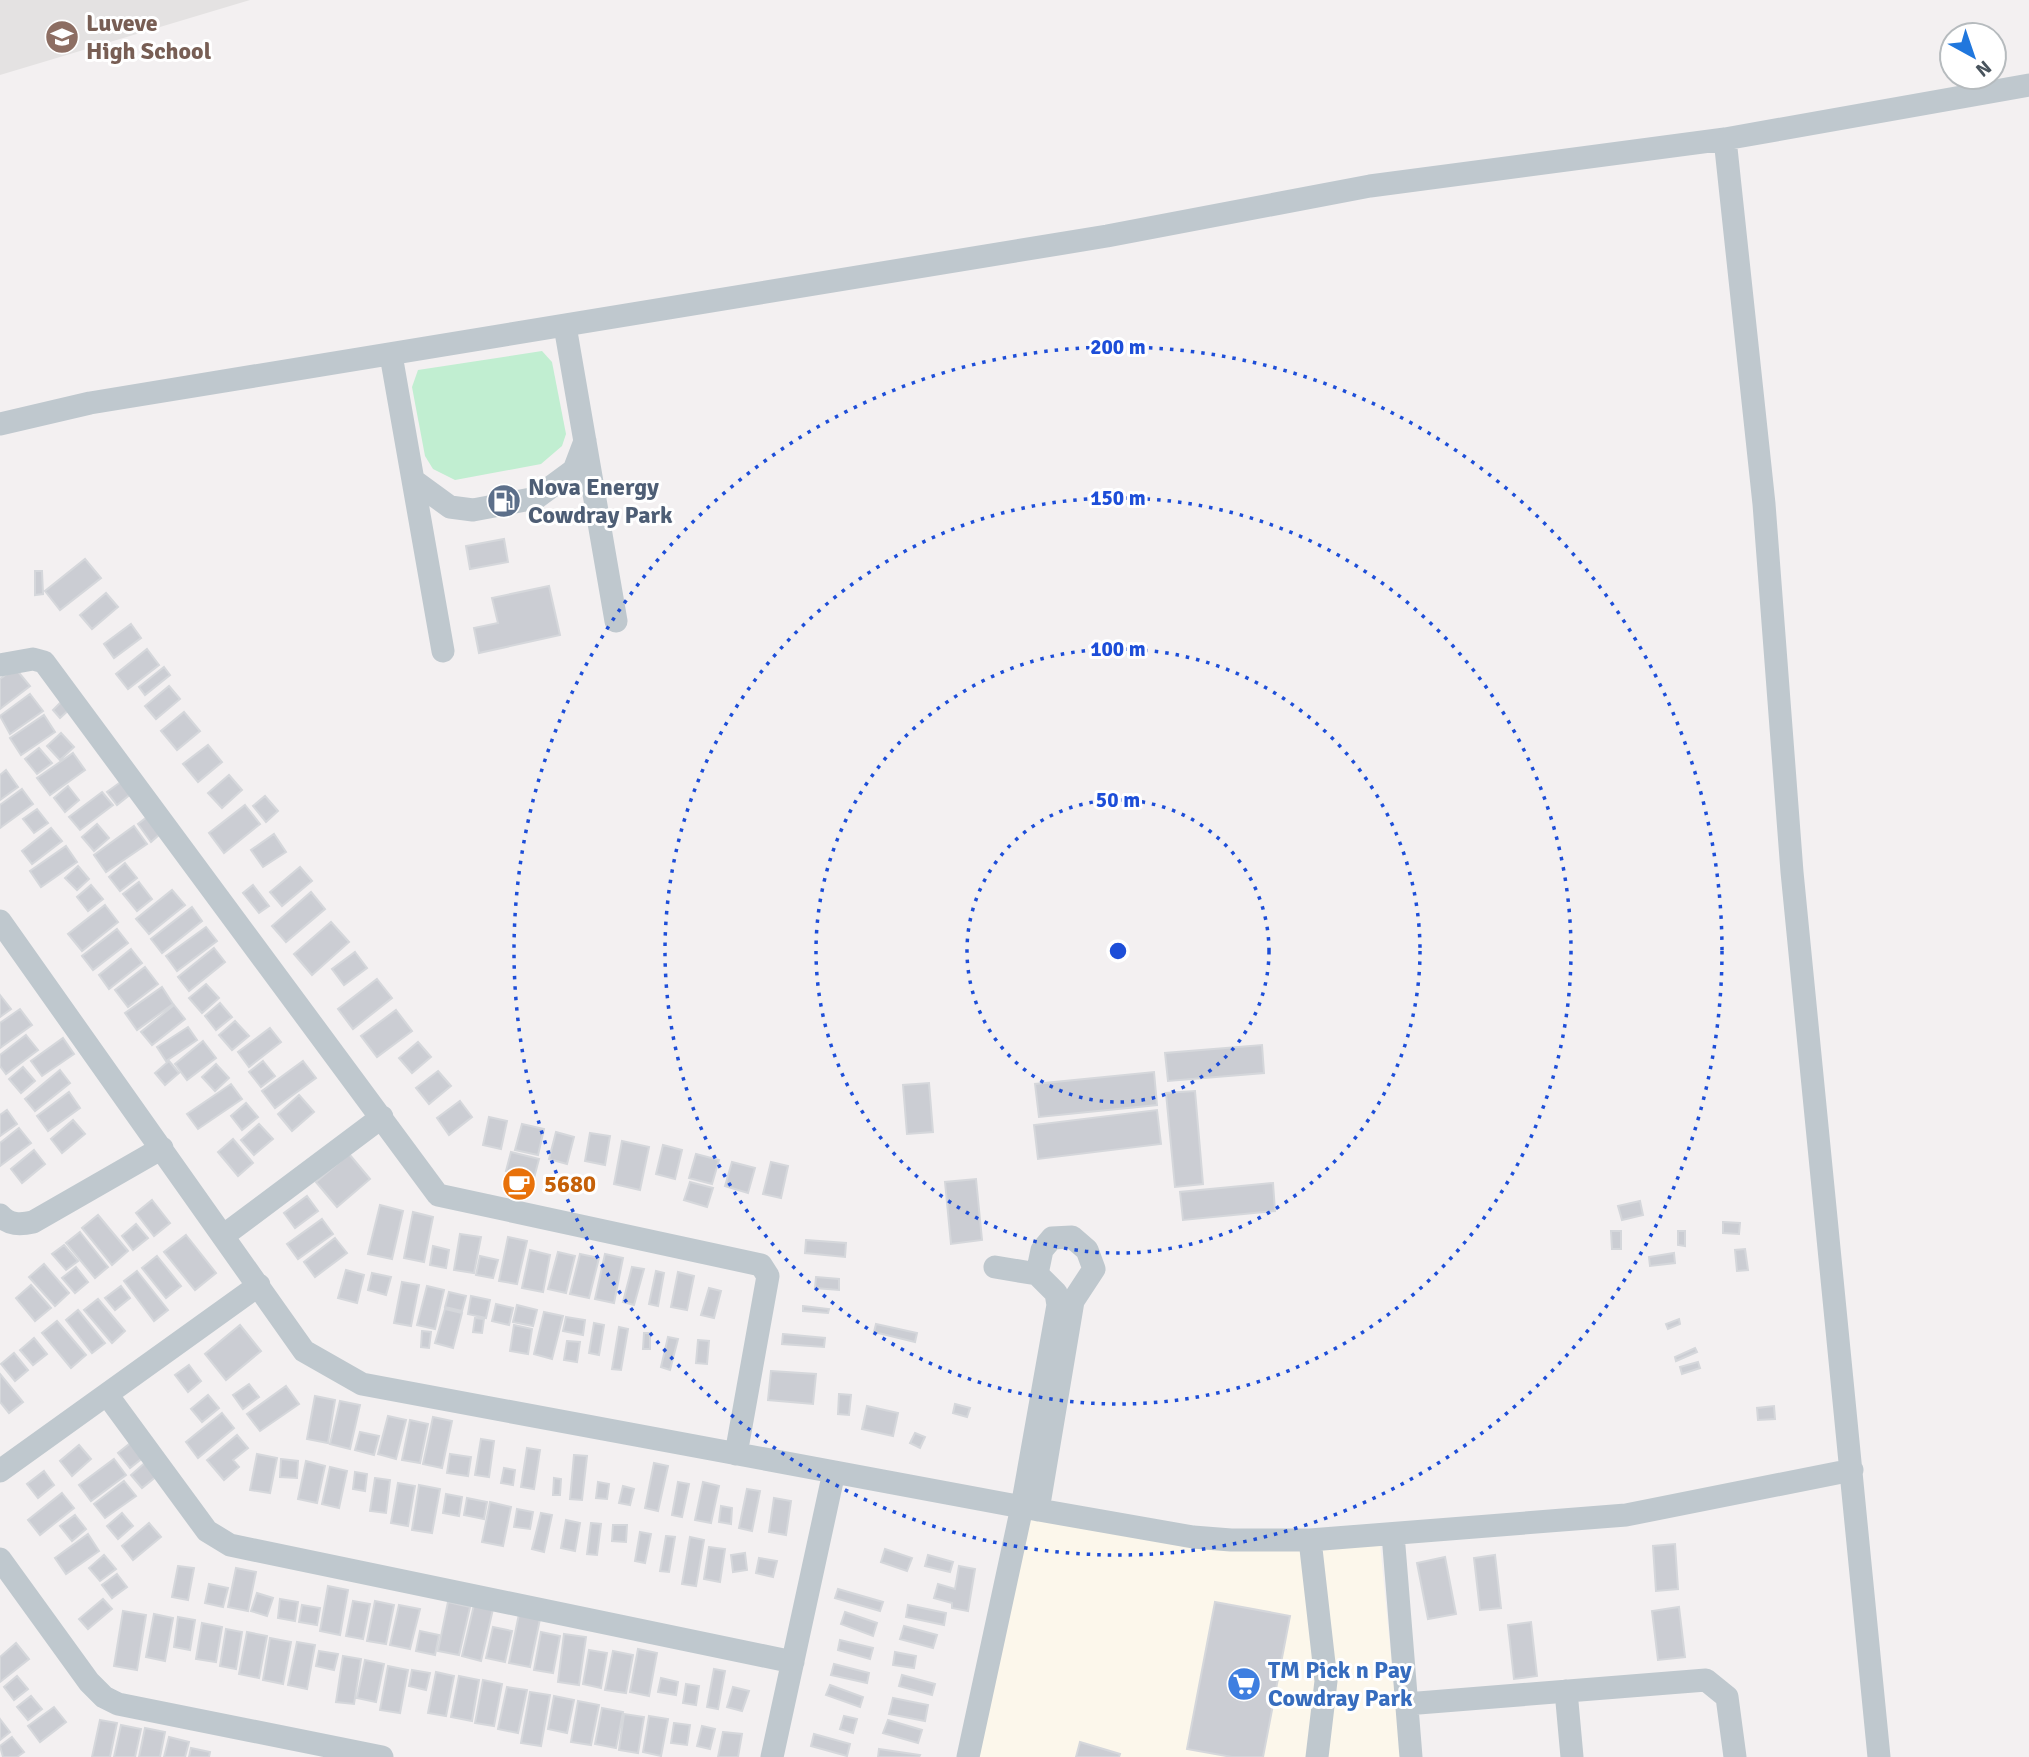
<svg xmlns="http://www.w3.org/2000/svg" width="2029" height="1757" font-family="Signika,sans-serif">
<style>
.commercial{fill:#fcf7eb}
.education{fill:#e4e2e2}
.green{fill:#c1eed1}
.building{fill:#cbcdd3;stroke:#d5d7db;stroke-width:2}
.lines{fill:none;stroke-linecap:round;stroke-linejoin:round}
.minor{stroke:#bfc8ce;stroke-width:23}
.ring{fill:none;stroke:#1d4ed8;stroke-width:3.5;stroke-dasharray:3.5 7}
.labels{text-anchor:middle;stroke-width:6;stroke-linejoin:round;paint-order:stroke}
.education-label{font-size:24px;font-weight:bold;fill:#785e54;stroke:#fff;text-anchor:start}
.service-label{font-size:24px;font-weight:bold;fill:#4e5e75;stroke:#fff;text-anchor:start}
.food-label{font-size:24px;font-weight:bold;fill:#c56008;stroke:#fff;text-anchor:start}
.shop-label{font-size:24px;font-weight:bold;fill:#366cbe;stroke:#fff;text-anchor:start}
.centre{fill:#1d4ed8;stroke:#fff;stroke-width:3.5}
.ring-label{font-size:21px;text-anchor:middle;font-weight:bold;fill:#1d4ed8;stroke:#fff;stroke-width:6;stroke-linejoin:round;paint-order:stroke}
</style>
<rect width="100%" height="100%" fill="#f3f0f1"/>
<path class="commercial" d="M1028,1514l352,30 21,213h-426z"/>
<path class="education" d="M0,0h250l-250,75z"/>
<path class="green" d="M542,351l10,11 14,72 -4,12 -21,18 -86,16 -22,-11 -8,-13 -13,-69 6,-17z"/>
<path class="building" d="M504,539l4,23 -38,7 -4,-23z
M85,559l16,19 -41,32 -15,-19z
M35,571h7l1,23 -8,1z
M549,586l11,49 -81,18 -5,-25 24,-5 -6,-25z
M106,593l12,14 -26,22 -12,-14z
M131,624l10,14 -27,20 -10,-14z
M147,649l12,16 -31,24 -12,-15z
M164,667l6,8 -25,20 -6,-8z
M15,668l15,18 -30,23v-30z
M169,686l11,13 -24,20 -11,-13z
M30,694l13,17 -33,23 -10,-18z
M64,699l8,8 -12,11 -7,-8z
M184,712l16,19 -23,19 -16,-19z
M44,715l11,17 -34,23 -11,-17z
M61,733l13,14 -14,13 -13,-14z
M208,745l14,17 -24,20 -15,-18z
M39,748l13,15 -15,11 -12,-15z
M73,753l12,17 -35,25 -13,-17z
M6,770l12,17 -18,13v-25z
M229,775l13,15 -20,18 -14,-15z
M122,781l10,12 -15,12 -10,-13z
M68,786l11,14 -14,12 -11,-14z
M22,789l11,15 -33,24v-23z
M102,792l11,13 -33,25 -11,-13z
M265,796l13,15 -12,11 -13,-16z
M245,805l15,19 -36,29 -15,-20z
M37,809l11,14 -14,10 -11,-14z
M147,817l13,17 -9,8 -13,-18z
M97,824l12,14 -15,13 -12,-14z
M134,826l13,18 -41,28 -12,-17z
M51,828l11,13 -30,23 -10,-13z
M274,834l12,18 -23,15 -12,-17z
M66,846l11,16 -36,25 -11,-16z
M125,863l12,15 -17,13 -11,-14z
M78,866l11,13 -12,11 -12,-12z
M300,867l12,14 -30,25 -12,-14z
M139,882l13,17 -15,12 -14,-17z
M91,885l12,14 -15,12 -11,-14z
M253,885l16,21 -10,7 -16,-20z
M172,890l13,15 -36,29 -13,-15z
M311,892l14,17 -39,33 -14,-16z
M105,905l13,17 -36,29 -14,-17z
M192,907l10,14 -40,32 -11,-14z
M331,922l18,20 -37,33 -18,-21z
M206,927l11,14 -40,30 -11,-15z
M117,929l11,14 -35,27 -11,-14z
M214,948l11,14 -36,29 -11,-14z
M131,949l11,14 -33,26 -10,-14z
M355,952l12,16 -23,17 -12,-16z
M145,967l13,17 -30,23 -13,-17z
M377,979l15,19 -39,31 -15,-20z
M206,984l13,14 -17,15 -13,-15z
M162,987l11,17 -36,26 -12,-17z
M0,995l11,14 -11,8z
M220,1003l12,14 -16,13 -11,-14z
M174,1005l11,14 -33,26 -11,-13z
M20,1009l12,16 -32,23v-25z
M396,1010l16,21 -35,26 -16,-21z
M235,1021l14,15 -17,14 -13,-15z
M188,1027l9,13 -31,21 -9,-14z
M270,1028l11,14 -32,25 -11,-15z
M26,1035l12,15 -32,24 -6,-8v-11z
M63,1038l11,16 -32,22 -11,-15z
M203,1041l13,17 -29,22 -12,-16z
M418,1042l13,15 -19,16 -13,-15z
M1262,1045l2,28 -96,8 -3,-28z
M169,1061l10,12 -14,12 -10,-12z
M263,1061l12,15 -14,11 -12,-15z
M303,1061l13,17 -41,30 -13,-17z
M216,1064l13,14 -14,13 -13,-14z
M23,1067l12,14 -14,12 -12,-14z
M60,1070l10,13 -35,28 -10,-12z
M438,1071l13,15 -22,18 -13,-16z
M1154,1072l3,33 -118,12 -4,-33z
M929,1083l4,49 -26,2 -4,-49z
M231,1084l11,15 -44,30 -11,-15z
M1195,1091l8,93 -28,3 -9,-94z
M69,1092l11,16 -32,23 -11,-15z
M299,1095l15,17 -22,19 -14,-17z
M460,1101l12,16 -23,18 -12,-17z
M246,1103l12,14 -16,13 -11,-14z
M7,1110l10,14 -17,12v-21z
M1157,1110l4,34 -123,15 -4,-34z
M489,1117l18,4 -6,28 -18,-4z
M73,1120l12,14 -23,19 -11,-14z
M259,1124l14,15 -19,16 -13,-15z
M522,1124l22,5 -6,26 -23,-5z
M19,1128l12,15 -31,23v-23z
M556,1132l18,5 -7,27 -18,-5z
M590,1133l20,3 -5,29 -20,-4z
M233,1139l20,24 -15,13 -20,-24z
M622,1141l27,6 -9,43 -26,-6z
M663,1145l19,5 -7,29 -19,-5z
M34,1150l11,14 -23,19 -11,-14z
M511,1152l28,7 -5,19 -28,-7z
M349,1154l21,25 -33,28 -21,-25z
M696,1154l23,6 -7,24 -23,-6z
M732,1162l23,6 -7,25 -23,-7z
M771,1162l17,4 -7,32 -18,-4z
M976,1179l6,61 -31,4 -6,-62z
M690,1182l23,6 -6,19 -23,-7z
M1273,1183l2,28 -92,9 -3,-28z
M307,1196l11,15 -23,17 -11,-15z
M152,1200l18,23 -16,13 -18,-23z
M1640,1201l3,14 -21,5 -4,-14z
M380,1205l23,6 -11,48 -24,-5z
M413,1212l20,5 -9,45 -20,-4z
M98,1215l30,36 -16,14 -30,-37z
M322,1219l11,15 -35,25 -11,-15z
M1723,1222l17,1 -1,11 -16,-1z
M136,1224l12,14 -15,12 -11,-14z
M1611,1231h10v18h-9z
M1678,1231h7v15l-7,-1z
M80,1232l28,35 -13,11 -29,-35z
M460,1234l21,3 -7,36 -20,-3z
M186,1235l30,38 -21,17 -31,-38z
M508,1237l19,4 -10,43 -18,-3z
M335,1238l12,15 -32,24 -11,-15z
M806,1240l40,3 -1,14 -40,-4z
M64,1245l14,16 -12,9 -14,-16z
M433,1246l16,4 -3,18 -16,-3z
M1745,1249l3,21 -11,1 -2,-21z
M530,1250l20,5 -7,37 -21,-4z
M558,1252l17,4 -9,37 -18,-4z
M1674,1253l1,10 -25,3 -1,-9z
M580,1254l19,4 -10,40 -19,-4z
M605,1254l18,4 -9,45 -19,-4z
M157,1256l24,30 -15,12 -24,-30z
M480,1256l18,4 -5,18 -17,-3z
M44,1264l25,29 -14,13 -26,-29z
M76,1267l12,15 -13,11 -13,-15z
M632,1267l12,2 -10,36 -11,-3z
M346,1270l18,5 -7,28 -19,-5z
M137,1271l31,39 -14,11 -30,-40z
M656,1271l8,2 -6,33 -9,-2z
M678,1272l16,4 -7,34 -16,-3z
M372,1273l19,4 -5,18 -18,-5z
M816,1277l23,2v11l-24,-2z
M402,1282l17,3 -8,41 -17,-3z
M31,1285l20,23 -16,13 -19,-23z
M121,1286l9,12 -15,12 -10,-12z
M427,1286l17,4 -9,39 -18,-4z
M709,1288l12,3 -7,27 -13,-3z
M449,1292l17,4 -4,15 -17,-4z
M471,1296l19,4 -4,18 -18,-4z
M98,1299l27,32 -13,12 -28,-33z
M496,1304l17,4 -4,17 -17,-4z
M517,1305l20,5 -4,16 -20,-4z
M803,1306l26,3 -1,4 -25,-2z
M445,1309l17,4 -9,35 -18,-5z
M78,1310l27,33 -13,10 -26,-33z
M544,1312l19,4 -11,43 -18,-5z
M566,1317l19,3 -2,15 -20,-4z
M475,1318l9,1 -2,14 -9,-1z
M1679,1319l1,5 -12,5 -2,-5z
M57,1321l29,34 -15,13 -29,-35z
M594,1323l10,2 -5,30 -10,-2z
M876,1324l41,9 -2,9 -41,-10z
M240,1325l21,26 -35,29 -21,-26z
M514,1325l18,4 -4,25 -18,-3z
M619,1327l9,2 -7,41 -9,-1z
M422,1331l9,1 -2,16 -8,-1z
M644,1333h6v16h-7z
M783,1334l42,4 -1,9 -42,-3z
M668,1337l10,2 -8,31 -9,-3z
M34,1338l13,16 -14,11 -13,-15z
M698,1340l11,1 -2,23 -11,-1z
M567,1341l13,1 -3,20 -13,-2z
M1695,1348l2,4 -21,9 -1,-4z
M14,1353l14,17 -13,11 -14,-17z
M1698,1362l2,6 -18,6 -2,-7z
M189,1365l12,16 -13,11 -13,-17z
M771,1371l45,3 -3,30 -45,-4z
M0,1374l23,28 -14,11 -9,-11z
M249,1384l10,13 -16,12 -10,-14z
M286,1386l13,18 -39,27 -13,-17z
M839,1394l12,1 -2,20 -11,-1z
M208,1395l11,13 -17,14 -11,-13z
M315,1396l20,4 -7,43 -21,-4z
M340,1401l20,4 -10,44 -20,-5z
M955,1404l15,4 -3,9 -14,-4z
M867,1406l31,7 -5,23 -31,-7z
M1774,1406l1,13 -17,1 -1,-12z
M222,1413l12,15 -36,30 -12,-16z
M388,1416l18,4 -10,39 -18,-5z
M433,1417l19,4 -10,47 -19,-4z
M410,1420l18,4 -8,39 -18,-3z
M360,1432l19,4 -5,19 -19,-5z
M915,1433l10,4 -5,11 -10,-5z
M237,1435l11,13 -15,12 6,7 -15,13 -17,-20z
M481,1439l13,2 -5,36 -14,-2z
M133,1441l12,15 -15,12 -12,-15z
M79,1445l12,14 -19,17 -12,-15z
M527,1448l13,2 -6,39 -13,-2z
M257,1454l20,4 -7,35 -20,-3z
M450,1454l21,3 -3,19 -21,-3z
M574,1455l13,1 -5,44 -12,-1z
M114,1459l12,16 -35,26 -12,-16z
M281,1459l17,2 -1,17 -17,-1z
M147,1461l11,14 -16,13 -11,-13z
M306,1461l19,5 -8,37 -19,-4z
M654,1463l14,3 -10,45 -13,-3z
M330,1467l17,4 -8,37 -17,-4z
M504,1468l11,2 -2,15 -12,-2z
M44,1471l10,14 -16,13 -11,-14z
M355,1472l12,2 -2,17 -12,-2z
M375,1478l15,2 -4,33 -16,-2z
M554,1478l7,1 -1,16h-7z
M124,1481l12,15 -31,22 -11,-14z
M598,1482l11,2 -2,15 -11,-1z
M678,1482l11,2 -7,33 -10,-2z
M703,1482l16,4 -8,37 -16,-3z
M398,1483l17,3 -7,40 -17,-3z
M419,1485l21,4 -8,44 -20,-3z
M623,1486l11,3 -4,16 -11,-2z
M747,1489l13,2 -8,40 -13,-3z
M62,1493l12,15 -34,27 -12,-15z
M446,1494l16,3 -3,19 -16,-3z
M467,1498l20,4 -3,17 -20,-4z
M774,1498l17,3 -5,34 -17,-3z
M490,1502l21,5 -8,39 -21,-4z
M721,1506l11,2 -1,16 -12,-2z
M517,1509l16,3 -3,17 -16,-2z
M122,1513l11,13 -15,13 -11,-13z
M541,1513l11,2 -8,37 -12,-3z
M75,1515l11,14 -14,12 -12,-15z
M566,1520l14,3 -5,28 -14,-3z
M149,1523l12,14 -28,23 -11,-14z
M591,1523l10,1 -4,31 -10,-1z
M613,1525h14l-1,17 -14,-1z
M640,1532l11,2 -6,29 -10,-2z
M88,1534l11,17 -33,23 -11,-16z
M666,1536l9,1 -6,35 -9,-1z
M690,1537l14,3 -8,46 -14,-2z
M1675,1544l3,45 -22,2 -3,-45z
M709,1547l16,2 -5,33 -16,-3z
M885,1549l27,9 -5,13 -26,-9z
M745,1553l2,17 -14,2 -2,-17z
M104,1555l12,14 -16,12 -11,-13z
M928,1555l25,7 -3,10 -25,-6z
M1495,1555l6,53 -21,2 -6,-52z
M1445,1557l11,57 -28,5 -11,-56z
M759,1558l18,3 -4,16 -17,-4z
M178,1566l16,2 -6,32 -16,-3z
M959,1566l16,3 -7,42 -16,-3v-5l-18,-5 4,-14 17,5z
M236,1568l20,4 -8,39 -20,-4z
M117,1574l10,13 -15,11 -10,-13z
M209,1584l19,4 -5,19 -18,-4z
M328,1586l20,4 -8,45 -20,-4z
M838,1589l45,13 -3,9 -45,-13z
M257,1593l16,5 -6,18 -16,-5z
M103,1599l9,10 -24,20 -9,-10z
M280,1599l18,3 -3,19 -17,-3z
M353,1601l17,3 -7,35 -17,-3z
M375,1601l19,4 -8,39 -19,-3z
M448,1602l22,5 -11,48 -21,-4z
M1215,1602l75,14 -27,141h-31l-45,-8z
M302,1605l18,3 -3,17 -18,-3z
M399,1605l21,4 -10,40 -20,-4z
M474,1605l19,4 -12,52 -19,-5z
M908,1605l38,8 -2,12 -38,-8z
M1679,1607l6,50 -27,3 -6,-49z
M123,1611l23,4 -9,55 -23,-4z
M845,1612l32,11 -4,13 -32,-12z
M154,1614l19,4 -8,43 -19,-4z
M519,1614l21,5 -10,48 -21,-4z
M178,1617l17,3 -5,30 -16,-3z
M1531,1622l6,54 -23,3 -6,-54z
M202,1623l20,4 -6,35 -20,-3z
M904,1626l33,9 -4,13 -33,-9z
M493,1627l19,4 -7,31 -19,-4z
M226,1629l16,3 -6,37 -16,-3z
M420,1631l19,4 -4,20 -19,-4z
M247,1632l20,4 -8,42 -20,-4z
M541,1632l19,4 -7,37 -19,-3z
M564,1634l22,3 -7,48 -21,-3z
M270,1638l21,4 -8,42 -20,-4z
M840,1640l33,8 -3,11 -32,-9z
M297,1642l18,3 -8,44 -19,-4z
M16,1643l13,16 -29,23v-25z
M638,1649l19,4 -8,43 -19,-4z
M589,1650l18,3 -6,35 -18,-4z
M319,1651l19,3 -4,16 -18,-4z
M613,1651l20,4 -7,38 -21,-3z
M895,1652l21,4 -2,12 -21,-3z
M343,1656l18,3 -7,45 -18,-2z
M365,1660l19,4 -8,38 -19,-4z
M834,1664l35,9 -2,10 -36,-8z
M388,1666l20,4 -8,43 -20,-3z
M714,1669l11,2 -7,38 -11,-2z
M412,1670l18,3 -4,17 -17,-4z
M436,1672l18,4 -8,40 -18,-3z
M902,1675l33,9 -3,11 -33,-9z
M17,1676l11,13 -14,11 -10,-13z
M459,1676l20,4 -7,41 -21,-4z
M661,1678l17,4 -2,13 -18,-3z
M483,1680l19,4 -8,42 -19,-3z
M686,1684l13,2 -3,19 -13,-2z
M830,1685l33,12 -3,10 -34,-12z
M507,1687l20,3 -9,43 -20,-4z
M733,1687l16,4 -7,20 -15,-4z
M530,1692l20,3 -9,51 -20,-3z
M31,1696l11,13 -14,11 -11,-13z
M554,1696l20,4 -7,33 -19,-4z
M893,1698l35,7 -3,16 -36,-7z
M578,1701l21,4 -8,40 -20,-3z
M54,1707l12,15 -26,20 -12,-16z
M602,1708l21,4 -7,36 -21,-4z
M624,1714l20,3 -6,36 -19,-3z
M649,1716l19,3 -7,37 -18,-4z
M844,1716l13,3 -4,14 -13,-4z
M0,1719l10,13 -10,8z
M100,1720l17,3 -7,34h-18z
M888,1720l34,10 -4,13 -35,-10z
M674,1723l16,2 -3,20 -16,-2z
M121,1725l20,4 -6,28h-21z
M702,1726l13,3 -5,20 -13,-3z
M145,1728l20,4 -5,25h-21z
M723,1732l19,2 -4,23h-20z
M814,1734l36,10 -3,12 -36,-10z
M12,1737l12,15 -7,5h-14l-3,-11z
M169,1737l20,5 -4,15h-21z
M1080,1742l40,12 -1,3h-43z
M191,1748l19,4 -1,5h-20z
M879,1749l41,6 -1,2h-41z"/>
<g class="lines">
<path class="minor" d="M1725,139l39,365 28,368 87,885
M565,326l51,295
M391,355l52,296
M0,424l90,-21 1017,-167 263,-50 355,-47 304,-54
M413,480l37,27 23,3 63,-12 38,-28 11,-29
M0,665l33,-6 11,3 394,533 323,70 7,11 -32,178
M0,921l304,430 58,33 660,123 171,30 38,3h79l316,-25 226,-45
M0,1215c9,10 20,10 33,7l129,-74
M223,1236l159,-119
M995,1267l42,7
M108,1396l99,135 23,14 563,117
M0,1471l259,-186
M1393,1534l18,223
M1310,1540l16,141 -9,76
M0,1559l89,123 15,15 14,7 264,53
M1566,1691l6,66
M1406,1704l300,-24 21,17 8,60
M772,1757l62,-285
M968,1757l54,-250 36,-202 -2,-12 -19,-19 5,-24 10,-12 20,-1 15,13 7,19 -21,32 -35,209"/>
</g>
<g class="ring">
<circle cx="1118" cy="951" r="151"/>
<circle cx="1118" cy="951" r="302"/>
<circle cx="1118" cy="951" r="453"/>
<circle cx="1118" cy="951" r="604"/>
</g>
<defs>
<g id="school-disc" transform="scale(1.75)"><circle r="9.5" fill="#8d6e63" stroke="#fff"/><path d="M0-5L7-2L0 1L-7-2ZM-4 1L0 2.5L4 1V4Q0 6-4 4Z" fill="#fff"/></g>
<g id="fuel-disc" transform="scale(1.75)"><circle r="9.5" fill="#5c6f8a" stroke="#fff"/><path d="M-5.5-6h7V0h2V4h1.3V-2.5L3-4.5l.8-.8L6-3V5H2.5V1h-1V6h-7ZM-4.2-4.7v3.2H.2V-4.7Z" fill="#fff"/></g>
<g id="cafe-disc" transform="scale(1.75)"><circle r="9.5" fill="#e8710a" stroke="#fff"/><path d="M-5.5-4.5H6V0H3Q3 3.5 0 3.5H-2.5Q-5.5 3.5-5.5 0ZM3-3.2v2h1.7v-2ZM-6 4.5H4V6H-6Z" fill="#fff"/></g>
<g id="supermarket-disc" transform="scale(1.75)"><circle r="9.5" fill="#3f7fe0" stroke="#fff"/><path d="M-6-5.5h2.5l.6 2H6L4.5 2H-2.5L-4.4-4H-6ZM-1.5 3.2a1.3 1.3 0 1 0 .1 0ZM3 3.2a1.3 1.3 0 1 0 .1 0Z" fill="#fff"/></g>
</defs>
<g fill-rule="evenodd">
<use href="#school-disc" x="62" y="37"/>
<use href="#fuel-disc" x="504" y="501"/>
<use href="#cafe-disc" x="519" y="1184"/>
<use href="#supermarket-disc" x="1244" y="1684"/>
</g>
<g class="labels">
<g class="education-label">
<text x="86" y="31">Luveve<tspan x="86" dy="28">High School</tspan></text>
</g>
<g class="service-label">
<text x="528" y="495">Nova Energy<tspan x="528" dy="28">Cowdray Park</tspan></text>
</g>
<g class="food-label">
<text x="544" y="1192">5680</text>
</g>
<g class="shop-label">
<text x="1268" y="1678">TM Pick n Pay<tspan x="1268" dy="28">Cowdray Park</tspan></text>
</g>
</g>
<circle cx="1118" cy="951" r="10" class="centre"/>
<g class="ring-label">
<text x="1118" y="354">200 m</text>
<text x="1118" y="505">150 m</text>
<text x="1118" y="656">100 m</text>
<text x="1118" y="807">50 m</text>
</g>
<g transform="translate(1973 56) rotate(140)"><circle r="33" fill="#ffffff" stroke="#b6bbbe" stroke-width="2"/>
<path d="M0-5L12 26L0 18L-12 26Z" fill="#2077dd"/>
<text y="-10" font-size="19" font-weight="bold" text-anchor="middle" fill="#49545d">N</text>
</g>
</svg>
